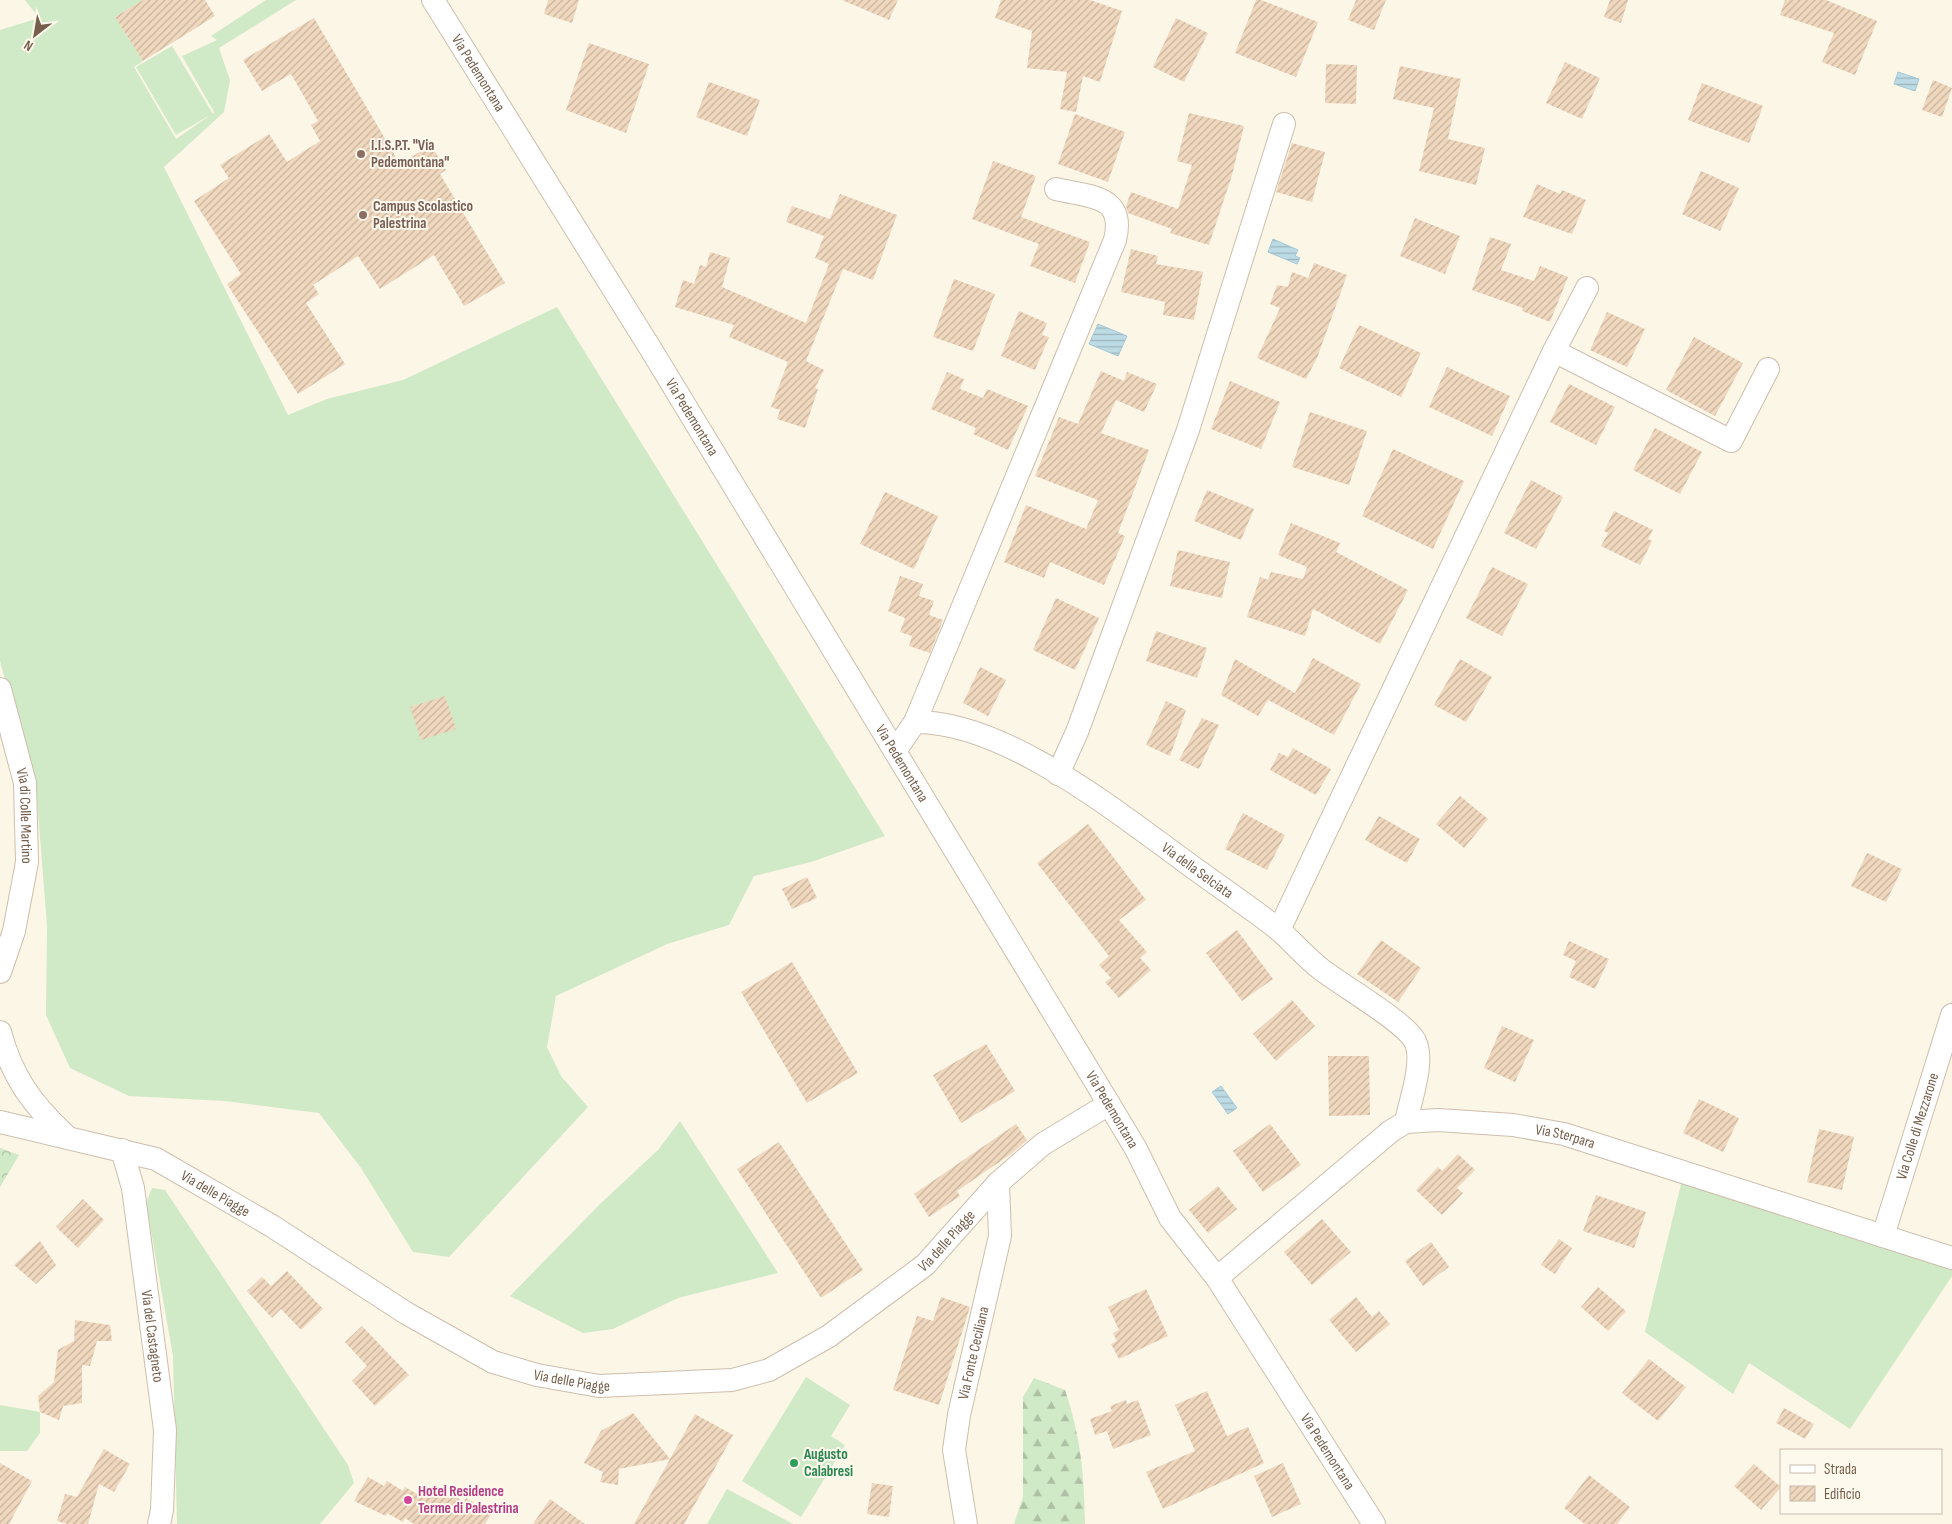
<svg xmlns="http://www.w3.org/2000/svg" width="1952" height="1524" font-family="'Sofia Sans Condensed',sans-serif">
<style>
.grass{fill:#d0e9c6}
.forest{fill:url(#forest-firs)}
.park{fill:url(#park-crowns)}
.water{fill:url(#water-rules);stroke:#a2c9d6}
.building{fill:url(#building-hatch)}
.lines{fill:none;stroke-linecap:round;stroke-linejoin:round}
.minor-casing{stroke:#cdbead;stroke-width:24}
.minor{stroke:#fff;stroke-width:22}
.education-dot{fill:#8d6e63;stroke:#fef9ed;stroke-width:2}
.leisure-dot{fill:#2e9e5b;stroke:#fef9ed;stroke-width:2}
.hotel-dot{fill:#d1479c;stroke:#fef9ed;stroke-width:2}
.labels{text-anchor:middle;stroke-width:4;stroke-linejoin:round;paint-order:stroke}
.street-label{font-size:15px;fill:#755f4c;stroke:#fef9ed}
.education-label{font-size:15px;font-weight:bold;fill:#785e54;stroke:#fef9ed;text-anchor:start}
.leisure-label{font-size:15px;font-weight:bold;fill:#27864d;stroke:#fef9ed;text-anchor:start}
.hotel-label{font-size:15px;font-weight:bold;fill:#b23c85;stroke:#fef9ed;text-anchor:start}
</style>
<defs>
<pattern id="forest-firs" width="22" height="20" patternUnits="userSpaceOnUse" patternTransform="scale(1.25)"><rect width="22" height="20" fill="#d0e9c6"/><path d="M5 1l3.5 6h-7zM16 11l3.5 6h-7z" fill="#adc0a3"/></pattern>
<pattern id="park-crowns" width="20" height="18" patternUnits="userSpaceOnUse" patternTransform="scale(1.25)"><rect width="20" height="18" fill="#d0e9c6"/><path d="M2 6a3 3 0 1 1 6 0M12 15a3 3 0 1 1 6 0" fill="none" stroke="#adc0a3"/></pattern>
<pattern id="water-rules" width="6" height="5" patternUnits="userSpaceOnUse" patternTransform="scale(1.25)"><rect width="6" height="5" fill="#bcdbe5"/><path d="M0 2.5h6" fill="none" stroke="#9db5bc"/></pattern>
<pattern id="building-hatch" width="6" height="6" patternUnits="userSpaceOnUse" patternTransform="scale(1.25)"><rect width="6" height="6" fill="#f0d8bf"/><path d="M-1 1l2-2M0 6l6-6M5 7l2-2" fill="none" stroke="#c7b29d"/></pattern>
</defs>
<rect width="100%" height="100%" fill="#fcf6e7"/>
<path class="grass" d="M25,0h118l-28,17 28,44 -9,6 42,72 36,-25 -36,21 -40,-68 36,-21 41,68 1,-2 -32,-56 35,-16 -6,-4 55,-36h30l-77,48 11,32 -6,32 -60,55 124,248 39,-16 76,-19 154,-73 328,529 -74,26 -57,14 -25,49 -62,19 -111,52 -9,51 14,29 27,31 -139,150 -36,-5 -52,-84 -42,-55 -94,-12 -96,-5 -59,-28 -24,-53 1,-89 -10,-127 -37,-138v-631l39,-12z
M680,1121l98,152 -100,25 -65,31 -30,4 -73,-37 90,-92 58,-54z
M1682,1180l270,86v10l-102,153 -101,-66 -16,31 -88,-62z
M152,1188l13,2 183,275 6,18 -34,41h-143l-4,-168 -27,-153z
M806,1377l44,28 -19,31 14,9 -44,72 -59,-36z
M0,1405l40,7v21l-13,18h-27z
M727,1489l66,35h-86z"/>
<path class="forest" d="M1034,1378l31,12c16,48 19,83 20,134h-71l9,-27v-100z"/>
<path class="park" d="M0,1148l19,7 -19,32z"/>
<path class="water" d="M1898,72l21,7 -4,12 -21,-7z
M1273,239l25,11 -3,6 5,2 -3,6 -29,-12z
M1098,324l29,12 -9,20 -29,-12z
M1221,1086l16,22 -9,6 -16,-22z"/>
<path class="building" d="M143,0h62l10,16 -72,45 -28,-44z
M548,0h31l-7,23 -28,-9z
M842,0h56l-9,20z
M1001,0h89l32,11 -22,71 -17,-6 -7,36 -16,-3 7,-37 -40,-4 5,-37 -37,-13z
M1256,0h5l57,22 -22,55 -61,-24z
M1356,0h30l-12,30 -26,-10z
M1610,0h18l-7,23 -17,-6z
M1785,0h41l51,21 -22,54 -33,-13 12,-29 -54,-18z
M314,18l86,146 31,-19 15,25 -6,4 65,109 -41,23 -30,-51 -54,34 -22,-33 -45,29 6,9 -13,9 39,61 -47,30 -71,-110 14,-10 -47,-73 35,-23 -9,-13 49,-31 18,28 33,-21 -9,-16 7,-4 -27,-47 -29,17 -19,-31z
M1176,18l32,15 -24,49 -31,-15z
M589,43l60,21 -23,69 -60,-23z
M1565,62l35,16 -18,41 -36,-16z
M1326,64l31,1 -1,39 -31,-1z
M1400,66l61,13 -13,60 37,9 -9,37 -57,-14 15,-63 -41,-9z
M1933,80l19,8 -10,29 -20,-7z
M709,82l51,18 -13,36 -51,-19z
M1702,83l61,23 -14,37 -61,-23z
M1189,113l55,13 -12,49 -23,70 -39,-12 2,-4 -44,-16 -2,-7 5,-14 47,17 14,-44 -15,-4z
M1075,114l50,18 -17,50 -50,-18z
M1292,143l33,9 -13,50 -36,-10z
M993,161l43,15 -15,41 69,25 -15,41 -45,-17 9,-22 -67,-25z
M1701,171l38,17 -19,43 -38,-17z
M1537,184l23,10 2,-4 24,10 -14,34 -49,-17z
M840,194l57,21 -24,65 -30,-11 -37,92 18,9 -9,18 3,1 -13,39 -28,-9 3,-9 -9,-3 17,-45 -59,-25 5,-12 -59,-18 8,-27 11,4 6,-19 6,2 4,-15 20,6 -8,29 84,36 23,-59 -14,-6 9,-22 -38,-14 6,-16 38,13z
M1415,218l45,18 -15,38 -45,-18z
M1490,237l21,7 -10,26 33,11 6,-15 28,11 -18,45 -28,-11 1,-3 -51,-18z
M1131,249l27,7 -2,8 47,8 -9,48 -31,-5 2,-13 -44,-10z
M1314,263l33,12 -30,83 -11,21 -49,-21 23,-50 -10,-4 7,-19 11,2 4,-15 16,6z
M954,279l41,15 -22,57 -40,-14z
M1019,311l28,12 -5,12 7,2 -14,33 -34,-14z
M1607,312l38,17 -18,38 -37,-17z
M1359,325l62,28 -20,44 -62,-29z
M1694,337l49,26 -28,53 -49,-26z
M1447,367l63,29 -18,40 -63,-29z
M1101,371l23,10 3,-9 30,12 -13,28 -28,-12 -15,33 48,17 -31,83 7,3 -21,49 -54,-23 -6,16 -40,-16 22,-57 60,24 12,-29 -63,-24 24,-59 19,7z
M947,372l17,7 -4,10 23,9 4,-9 41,17 -20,44 -35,-16 3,-6 -45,-19z
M1230,381l50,21 -19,47 -50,-20z
M1569,384l46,23 -19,38 -46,-23z
M1310,412l57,19 -18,54 -57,-18z
M1655,428l47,24 -22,42 -47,-24z
M1393,449l71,32 -31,68 -71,-33z
M1531,480l32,17 -27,52 -32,-16z
M1207,490l47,19 -13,31 -47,-19z
M885,492l53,24 -24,53 -54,-25z
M1614,511l39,19 -5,9 4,2 -12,24 -39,-19 7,-13 -4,-2z
M1291,523l49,20 -4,9 72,38 -28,54 -67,-35 -8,27 -58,-19 13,-40 8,3 3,-8 32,7 4,-12 -29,-12z
M1178,550l52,12 -8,36 -52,-12z
M1492,567l36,17 -26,52 -36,-18z
M900,576l23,8 -4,12 15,5 -5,14 14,5 -13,33 -21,-7 3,-10 -12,-4 5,-14 -17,-7z
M1056,598l43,20 -24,52 -42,-20z
M1156,631l51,17 -10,30 -51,-17z
M1313,658l48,26 -27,51 -66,-35 -10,16 -37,-21 14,-36 60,34z
M1460,659l32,18 -26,45 -32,-17z
M980,667l26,13 -18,36 -25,-13z
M445,696l11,33 -35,11 -11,-33z
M1166,701l20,9 -16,46 -24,-11z
M1202,718l17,7 -20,44 -20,-9z
M1293,748l38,21 -15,26 -46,-25 9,-17 9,4z
M1460,796l28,23 -24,29 -28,-24z
M1243,813l42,22 -18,35 -42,-21z
M1379,816l41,23 -13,24 -42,-23z
M1088,824l58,76 -27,20 28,32 -7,6 11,12 -32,28 -14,-16 6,-4 -12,-13 10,-9 -72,-93z
M1867,853l35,16 -16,33 -35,-16z
M807,877l10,21 -25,11 -10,-20z
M1237,930l36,49 -31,22 -36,-48z
M1381,940l40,28 -23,34 -41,-28z
M1569,941l40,18 -14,30 -26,-12 7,-16 -13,-6z
M792,962l66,111 -51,30 -66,-111z
M1292,1000l23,26 -39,35 -23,-27z
M1502,1026l32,14 -19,42 -31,-14z
M986,1044l29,47 -54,32 -28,-48z
M1328,1056h41l1,59 -41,1z
M1699,1099l40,19 -16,34 -40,-19z
M1016,1124l11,16 -16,14 -54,37 3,5 -31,21 -15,-23z
M1270,1124l31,41 -38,27 -30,-41z
M1819,1129l35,8 -12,53 -35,-8z
M779,1142l84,128 -42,28 -84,-129z
M1458,1154l17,16 -18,18 6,5 -21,22 -26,-25 22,-23 4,4z
M1218,1186l19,23 -29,24 -19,-23z
M1596,1195l50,17 -12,36 -51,-17z
M83,1199l21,21 -26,28 -22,-21z
M1322,1219l29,33 -39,33 -28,-33z
M1559,1239l13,9 -17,26 -14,-9z
M40,1241l16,24 -20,19 -22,-19z
M1431,1242l18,25 -26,19 -18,-25z
M287,1271l36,38 -22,21 -20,-21 -9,9 -25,-27 15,-14 9,9z
M1598,1287l28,24 -18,20 -27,-24z
M1146,1289l22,47 -49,23 -8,-15 6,-3 -4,-8 6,-3 -11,-23z
M941,1297l29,10 -31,98 -46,-15 24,-74 16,5z
M1356,1297l16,20 7,-6 11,13 -34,28 -27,-32z
M75,1320l35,5 2,16h-15l-7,25 -8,-1v38l-19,3 -4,14 -19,-8 -2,-16 16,-14 4,-32 16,-9z
M362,1326l47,49 -34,31 -23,-25 15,-15 -22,-24z
M1649,1359l37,28 -28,34 -36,-28z
M1207,1391l20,45 21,-9 16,36 -101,46 -17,-37 49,-21 -20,-46z
M1126,1400l1,4 11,-4 13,35 -38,14 -6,-18 -12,4 -5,-16 22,-8 -2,-5z
M1784,1408l30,16 -9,15 -29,-16z
M633,1413l37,46 25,-45 38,21 -49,89h-50l36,-65 -51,10 -1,16 -18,-3 3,-10 -19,-9 17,-32z
M104,1449l26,15 -16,28 -15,-8 -11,40h-20l-11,-3 8,-27 12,3z
M0,1463l32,18 -23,43h-9z
M1283,1463l18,41 -29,13 -18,-41z
M1754,1464l27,23 -20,23 -27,-24z
M1589,1475l41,32 -13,17h-32l-21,-16z
M368,1477l16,9 3,-5 16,10 2,-4 14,8 3,-6 15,9 3,-5 10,6 3,-4 11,7 2,-4 26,15 -7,11h-71l-9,-6 -2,4 -16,-9 -1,3 -32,-15z
M872,1483l21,3 -4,31 -22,-3z
M550,1499l35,25h-52z"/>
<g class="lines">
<g class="minor-casing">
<g id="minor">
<path id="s1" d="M433,0l219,351 457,753 27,45 34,69 47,60 157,246"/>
<path d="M1554,351l177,90 37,-72"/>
<path id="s2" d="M0,689l25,94 2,79 -13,69 -14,41"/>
<path d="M915,722l200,-482c11,-45 -25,-43 -59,-51"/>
<path id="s3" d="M895,751l20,-29c88,-1 198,87 268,138 31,23 64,45 95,69 15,13 28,29 44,41 21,16 83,52 93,71 10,20 -5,60 -9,81"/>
<path d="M1058,774l19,-42 111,-302 96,-306"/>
<path d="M1279,930l275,-579 33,-63"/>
<path d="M0,1032c12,45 32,72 65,103"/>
<path id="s4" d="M0,1122l156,37 116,67 134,87 87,49 44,13 62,11 133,-6 37,-10 60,-34 96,-71 73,-82 45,-39 66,-40"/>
<path id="s5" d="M122,1150l11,38 32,242 -3,80 -3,14"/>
<path id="s6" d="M1883,1236l69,-221"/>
<path id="s7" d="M1217,1278l174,-147 15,-9 32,-2 75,5 51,9 388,124"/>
<path id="s8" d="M966,1524l-12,-74 5,-35 41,-179 -2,-53"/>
</g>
</g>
<use href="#minor" class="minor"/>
</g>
<g class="education-dot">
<circle cx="361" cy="154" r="5"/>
<circle cx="363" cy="215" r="5"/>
</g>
<circle class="leisure-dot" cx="794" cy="1463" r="5"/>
<circle class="hotel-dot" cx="408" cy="1500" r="5"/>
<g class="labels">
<g class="street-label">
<text dy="5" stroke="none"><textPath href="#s1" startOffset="86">Via Pedemontana</textPath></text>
<text dy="5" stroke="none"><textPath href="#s1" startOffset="491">Via Pedemontana</textPath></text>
<text dy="5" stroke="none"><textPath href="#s1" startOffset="896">Via Pedemontana</textPath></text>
<text dy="5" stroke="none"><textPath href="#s2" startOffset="130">Via di Colle Martino</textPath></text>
<text dy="5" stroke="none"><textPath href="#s3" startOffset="359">Via della Selciata</textPath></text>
<text dy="5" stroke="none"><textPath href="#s1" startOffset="1301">Via Pedemontana</textPath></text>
<text dy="5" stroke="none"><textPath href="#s6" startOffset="115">Via Colle di Mezzarone</textPath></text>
<text dy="5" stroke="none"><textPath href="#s7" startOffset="406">Via Sterpara</textPath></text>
<text dy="5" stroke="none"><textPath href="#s4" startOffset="229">Via delle Piagge</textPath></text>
<text dy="5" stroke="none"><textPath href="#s4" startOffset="1055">Via delle Piagge</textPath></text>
<text dy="5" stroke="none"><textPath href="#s5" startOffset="189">Via del Castagneto</textPath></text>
<text dy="5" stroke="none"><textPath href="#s8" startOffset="174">Via Fonte Ceciliana</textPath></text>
<text dy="5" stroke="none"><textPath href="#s4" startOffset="635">Via delle Piagge</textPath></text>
<text dy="5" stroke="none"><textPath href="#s1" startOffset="1706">Via Pedemontana</textPath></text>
</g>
<g class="education-label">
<text x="371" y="150">I.I.S.P.T. "Via<tspan x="371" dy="17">Pedemontana"</tspan></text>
<text x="373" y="211">Campus Scolastico<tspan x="373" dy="17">Palestrina</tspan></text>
</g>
<g class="leisure-label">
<text x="804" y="1459">Augusto<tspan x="804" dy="17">Calabresi</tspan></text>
</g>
<g class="hotel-label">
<text x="418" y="1496">Hotel Residence<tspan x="418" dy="17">Terme di Palestrina</tspan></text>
</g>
</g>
<rect x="1780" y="1449" width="162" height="65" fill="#fef9ed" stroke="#c7bbad"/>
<rect x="1790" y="1465" width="25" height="8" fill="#ffffff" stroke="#c7bbad"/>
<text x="1824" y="1474" font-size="15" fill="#755f4c">Strada</text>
<rect x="1790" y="1486" width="25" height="15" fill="url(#building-hatch)" stroke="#c7bbad"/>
<text x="1824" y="1499" font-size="15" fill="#755f4c">Edificio</text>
<g transform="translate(35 35) rotate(211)" stroke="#fef9ed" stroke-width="4" paint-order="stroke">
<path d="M0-4L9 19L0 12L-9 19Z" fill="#755f4c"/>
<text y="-8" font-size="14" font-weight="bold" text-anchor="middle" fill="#755f4c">N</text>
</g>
</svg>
